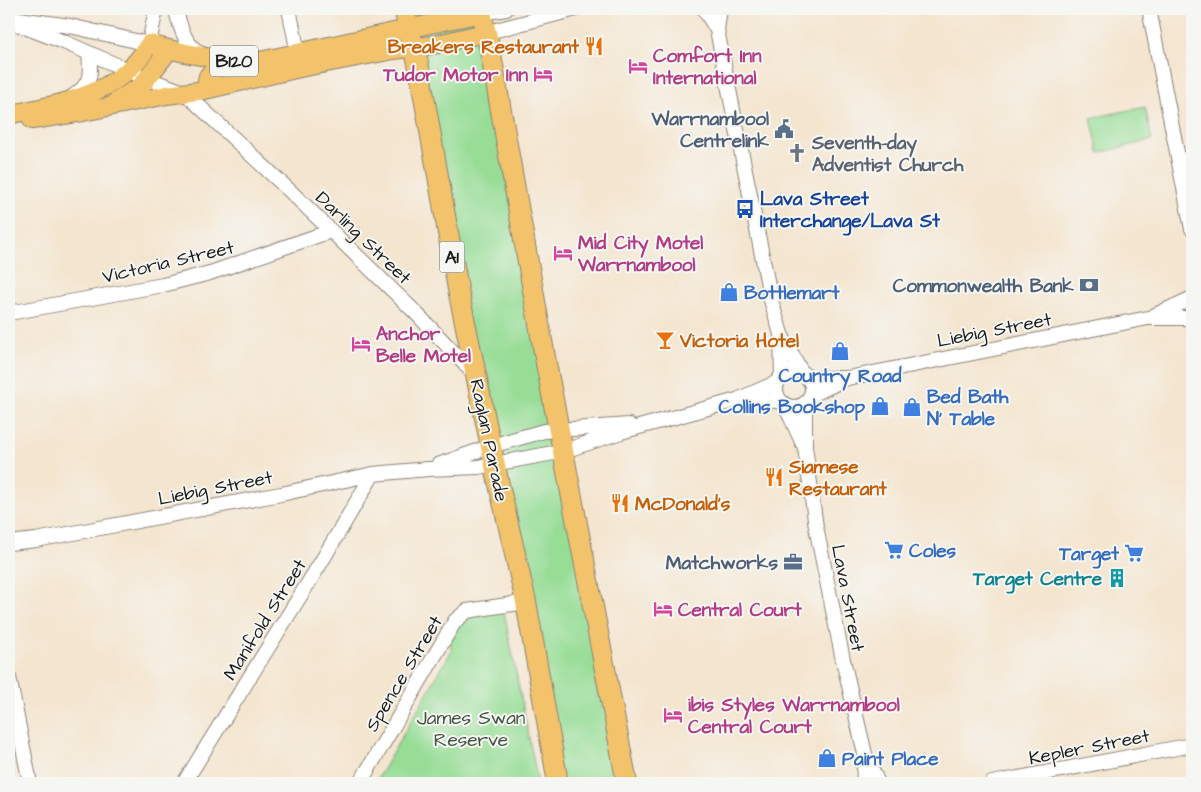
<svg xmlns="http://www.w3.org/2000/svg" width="1201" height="792" font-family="'Architects Daughter',sans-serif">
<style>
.green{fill:#97dd96;stroke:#5a7c59}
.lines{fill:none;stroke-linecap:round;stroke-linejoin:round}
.minor-casing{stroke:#888076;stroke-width:16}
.major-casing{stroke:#888076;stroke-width:20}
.highway-casing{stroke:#888076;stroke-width:22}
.minor{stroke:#fff;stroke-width:14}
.major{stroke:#f2c36a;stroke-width:18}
.highway{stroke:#f2c36a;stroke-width:20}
.labels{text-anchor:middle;stroke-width:4;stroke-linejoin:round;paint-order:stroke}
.shield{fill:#f6f6f2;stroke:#5d5d5c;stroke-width:1}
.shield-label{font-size:18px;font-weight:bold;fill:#1c1c1c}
.food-label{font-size:19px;font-weight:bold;fill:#c56008;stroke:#f6f6f2;text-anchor:start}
.hotel-label{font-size:19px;font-weight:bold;fill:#b23c85;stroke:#f6f6f2;text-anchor:start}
.service-label{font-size:19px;font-weight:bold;fill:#4e5e75;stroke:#f6f6f2;text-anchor:end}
.worship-label{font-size:19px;font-weight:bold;fill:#5b616d;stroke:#f6f6f2;text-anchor:start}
.transit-label{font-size:19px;font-weight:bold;fill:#164399;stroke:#f6f6f2;text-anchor:start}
.street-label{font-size:19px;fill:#1c1c1c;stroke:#f6f6f2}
.shop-label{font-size:19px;font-weight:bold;fill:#366cbe;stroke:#f6f6f2;text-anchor:start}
.culture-label{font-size:19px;font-weight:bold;fill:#0d838f;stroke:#f6f6f2;text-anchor:end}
.park-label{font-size:19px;fill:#415641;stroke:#f6f6f2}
</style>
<rect width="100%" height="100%" fill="#f6f6f2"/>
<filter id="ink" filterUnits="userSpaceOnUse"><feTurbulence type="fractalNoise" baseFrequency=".02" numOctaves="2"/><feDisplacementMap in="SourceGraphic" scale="10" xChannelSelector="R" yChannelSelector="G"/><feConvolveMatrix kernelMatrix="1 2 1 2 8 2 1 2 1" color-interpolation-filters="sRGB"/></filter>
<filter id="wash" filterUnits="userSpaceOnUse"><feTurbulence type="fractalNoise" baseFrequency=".0096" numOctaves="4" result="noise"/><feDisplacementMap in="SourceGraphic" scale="20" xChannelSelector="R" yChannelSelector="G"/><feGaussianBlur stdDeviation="1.12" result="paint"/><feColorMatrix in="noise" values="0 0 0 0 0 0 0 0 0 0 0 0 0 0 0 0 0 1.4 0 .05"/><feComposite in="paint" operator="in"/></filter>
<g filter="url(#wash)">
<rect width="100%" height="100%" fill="#f4e5cf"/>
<path class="green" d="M404,9h76l147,774h-69z
M1145,107l7,33 -53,13 -8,-35z
M503,607l35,176h-163l77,-133 -3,-10 6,-19z"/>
</g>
<g filter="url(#ink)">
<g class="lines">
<g class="minor-casing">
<path id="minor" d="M289,9l9,44
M704,9l13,21 54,270 10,34 21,39
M1149,9l43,220
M176,11c5,18 9,35 27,44
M481,13l25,-4
M19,19l51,7 79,18 7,-35
M9,21l55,21 84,37 36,13 107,100 124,120 47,49 13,14
M717,30l3,-21
M485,33l91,-24
M72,97c20,-13 19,-22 17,-44
M9,313l154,-28 47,-12 121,-42
M1153,316l37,-17
M781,337l1,39
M776 389a18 18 0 1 1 36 0a18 18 0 1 1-36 0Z
M807,378h41l300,-60h44
M810,396l35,-17
M741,400l39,1
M805,403v44l11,80 27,133 22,94 13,29
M785,405l18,39
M438,465l53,-19 53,-15 85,-6
M9,543l27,-3 245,-46 92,-20 55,-5 50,-2 86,-16 57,-19 116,-32 41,-18
M9,677l21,106
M184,783l136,-219 53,-90
M360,783l95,-162 12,-10 59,-9
M863,783l2,-25
M992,783l200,-38"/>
</g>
<g class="major-casing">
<path id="major" d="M205,90l3,-14 16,-16
M117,101l24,-15 28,-36
M83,112l84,-17 38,-5 95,-22 94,-18 39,-5 52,-12
M9,115c54,-13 109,-18 140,-71 37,10 73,18 111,17l221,-48
M32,120l51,-8 9,-3"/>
</g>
<g class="highway-casing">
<path id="highway" d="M404,9l14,54 40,226 40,191 28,122 32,181
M480,9l10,40 56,314 81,420"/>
</g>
<use href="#minor" class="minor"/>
<use href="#major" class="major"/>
<use href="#highway" class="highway"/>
</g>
</g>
<defs>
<g id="restaurant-bare" transform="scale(1.5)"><path d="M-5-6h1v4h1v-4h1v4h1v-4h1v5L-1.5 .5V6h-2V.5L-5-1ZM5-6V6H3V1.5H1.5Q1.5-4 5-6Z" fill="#e8710a" stroke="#f6f6f2" stroke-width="2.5" paint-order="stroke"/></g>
<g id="hotel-bare" transform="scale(1.5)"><path d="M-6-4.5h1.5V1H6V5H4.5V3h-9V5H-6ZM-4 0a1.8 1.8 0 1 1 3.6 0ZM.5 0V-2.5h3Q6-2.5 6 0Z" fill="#d1479c" stroke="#f6f6f2" stroke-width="2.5" paint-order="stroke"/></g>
<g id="civic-bare" transform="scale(1.5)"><path d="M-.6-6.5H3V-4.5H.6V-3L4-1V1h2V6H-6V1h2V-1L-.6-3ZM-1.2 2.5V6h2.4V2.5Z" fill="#5c6f8a" stroke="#f6f6f2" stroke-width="2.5" paint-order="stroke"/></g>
<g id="church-bare" transform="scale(1.5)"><path d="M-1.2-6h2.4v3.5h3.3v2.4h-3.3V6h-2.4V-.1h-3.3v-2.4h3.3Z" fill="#6b7280" stroke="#f6f6f2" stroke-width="2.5" paint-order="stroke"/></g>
<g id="bus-bare" transform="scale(1.5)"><path d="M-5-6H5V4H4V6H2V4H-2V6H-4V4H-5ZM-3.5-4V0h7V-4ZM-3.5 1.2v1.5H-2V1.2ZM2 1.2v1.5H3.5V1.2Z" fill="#1a4fb4" stroke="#f6f6f2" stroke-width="2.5" paint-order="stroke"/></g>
<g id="bank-bare" transform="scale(1.5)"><path d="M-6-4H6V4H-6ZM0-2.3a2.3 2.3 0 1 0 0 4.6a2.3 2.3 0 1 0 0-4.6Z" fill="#5c6f8a" stroke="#f6f6f2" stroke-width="2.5" paint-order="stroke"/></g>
<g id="shop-bare" transform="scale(1.5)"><path d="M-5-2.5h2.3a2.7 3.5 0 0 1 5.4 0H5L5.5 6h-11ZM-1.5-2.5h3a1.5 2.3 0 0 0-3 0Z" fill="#3f7fe0" stroke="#f6f6f2" stroke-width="2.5" paint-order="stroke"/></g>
<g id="bar-bare" transform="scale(1.5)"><path d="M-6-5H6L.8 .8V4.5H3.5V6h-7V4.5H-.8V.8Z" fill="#e8710a" stroke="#f6f6f2" stroke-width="2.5" paint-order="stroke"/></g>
<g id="supermarket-bare" transform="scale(1.5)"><path d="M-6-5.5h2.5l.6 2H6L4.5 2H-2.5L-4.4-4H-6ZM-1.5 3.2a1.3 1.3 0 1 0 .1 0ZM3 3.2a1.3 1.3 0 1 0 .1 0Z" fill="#3f7fe0" stroke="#f6f6f2" stroke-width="2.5" paint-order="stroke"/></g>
<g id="office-bare" transform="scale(1.5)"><path d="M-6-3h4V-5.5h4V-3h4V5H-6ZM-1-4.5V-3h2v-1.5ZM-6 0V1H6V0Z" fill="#5c6f8a" stroke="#f6f6f2" stroke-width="2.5" paint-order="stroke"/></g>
<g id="building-bare" transform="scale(1.5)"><path d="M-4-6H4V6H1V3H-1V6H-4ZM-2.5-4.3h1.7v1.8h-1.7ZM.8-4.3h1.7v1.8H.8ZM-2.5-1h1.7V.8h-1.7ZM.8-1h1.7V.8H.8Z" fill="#0f9aa8" stroke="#f6f6f2" stroke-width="2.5" paint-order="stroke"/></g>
</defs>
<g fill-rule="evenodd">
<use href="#restaurant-bare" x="594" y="46"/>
<use href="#hotel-bare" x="638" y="66"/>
<use href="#hotel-bare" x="543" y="74"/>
<use href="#civic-bare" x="784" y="129"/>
<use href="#church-bare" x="797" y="153"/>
<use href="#bus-bare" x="745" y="209"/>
<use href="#hotel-bare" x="563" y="253"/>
<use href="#bank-bare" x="1089" y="285"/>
<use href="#shop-bare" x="729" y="292"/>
<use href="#bar-bare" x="665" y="340"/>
<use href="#hotel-bare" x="361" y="344"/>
<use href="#shop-bare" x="840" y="351"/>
<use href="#shop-bare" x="880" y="406"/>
<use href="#shop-bare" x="912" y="407"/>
<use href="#restaurant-bare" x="774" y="477"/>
<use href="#restaurant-bare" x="620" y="503"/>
<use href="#supermarket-bare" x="894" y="550"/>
<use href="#supermarket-bare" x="1134" y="553"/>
<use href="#office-bare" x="793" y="562"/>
<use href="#building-bare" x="1117" y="578"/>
<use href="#hotel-bare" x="663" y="609"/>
<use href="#hotel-bare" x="673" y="715"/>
<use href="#shop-bare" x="827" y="758"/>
</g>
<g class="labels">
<g class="shield">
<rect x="210" y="45.5" width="48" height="31" rx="4"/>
<rect x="439.5" y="241.5" width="25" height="31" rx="4"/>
</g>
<g class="shield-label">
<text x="234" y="67">B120</text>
<text x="452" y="263">A1</text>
</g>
<g class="food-label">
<text x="579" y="53" text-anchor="end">Breakers Restaurant</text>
<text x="680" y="347">Victoria Hotel</text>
<text x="789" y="473">Siamese<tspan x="789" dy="22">Restaurant</tspan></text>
<text x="635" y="510">McDonald's</text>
</g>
<g class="hotel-label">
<text x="653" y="62">Comfort Inn<tspan x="653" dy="22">International</tspan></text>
<text x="528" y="81" text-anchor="end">Tudor Motor Inn</text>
<text x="578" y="249">Mid City Motel<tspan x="578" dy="22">Warrnambool</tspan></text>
<text x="376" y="340">Anchor<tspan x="376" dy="22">Belle Motel</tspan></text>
<text x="678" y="616">Central Court</text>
<text x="688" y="711">ibis Styles Warrnambool<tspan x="688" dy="22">Central Court</tspan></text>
</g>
<g class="service-label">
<text x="769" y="125">Warrnambool<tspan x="769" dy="22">Centrelink</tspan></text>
<text x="1074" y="292">Commonwealth Bank</text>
<text x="778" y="569">Matchworks</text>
</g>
<g class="worship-label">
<text x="812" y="149">Seventh-day<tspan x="812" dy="22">Adventist Church</tspan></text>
</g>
<g class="transit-label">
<text x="760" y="205">Lava Street<tspan x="760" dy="22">Interchange/Lava St</tspan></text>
</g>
<g class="street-label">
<text transform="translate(364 237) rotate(44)" y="7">Darling Street</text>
<text transform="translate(168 261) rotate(-13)" y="7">Victoria Street</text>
<text transform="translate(994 329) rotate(-11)" y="7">Liebig Street</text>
<text transform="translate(490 440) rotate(78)" y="7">Raglan Parade</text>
<text transform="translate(215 487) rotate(-11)" y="7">Liebig Street</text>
<text transform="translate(849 598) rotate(79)" y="7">Lava Street</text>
<text transform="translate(264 619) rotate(-58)" y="7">Manifold Street</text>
<text transform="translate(403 673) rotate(-59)" y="7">Spence Street</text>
<text transform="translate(1089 746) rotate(-11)" y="7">Kepler Street</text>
</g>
<g class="shop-label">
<text x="744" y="299">Bottlemart</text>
<text x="840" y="382" text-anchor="middle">Country Road</text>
<text x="927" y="403">Bed Bath<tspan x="927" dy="22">N' Table</tspan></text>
<text x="865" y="413" text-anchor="end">Collins Bookshop</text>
<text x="909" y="557">Coles</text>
<text x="1119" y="560" text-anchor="end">Target</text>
<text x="842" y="765">Paint Place</text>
</g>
<g class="culture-label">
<text x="1102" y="585">Target Centre</text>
</g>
<g class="park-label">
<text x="471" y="724">James Swan<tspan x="471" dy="22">Reserve</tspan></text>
</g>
</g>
<rect width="1201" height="792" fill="none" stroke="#f6f6f2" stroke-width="30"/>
</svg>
